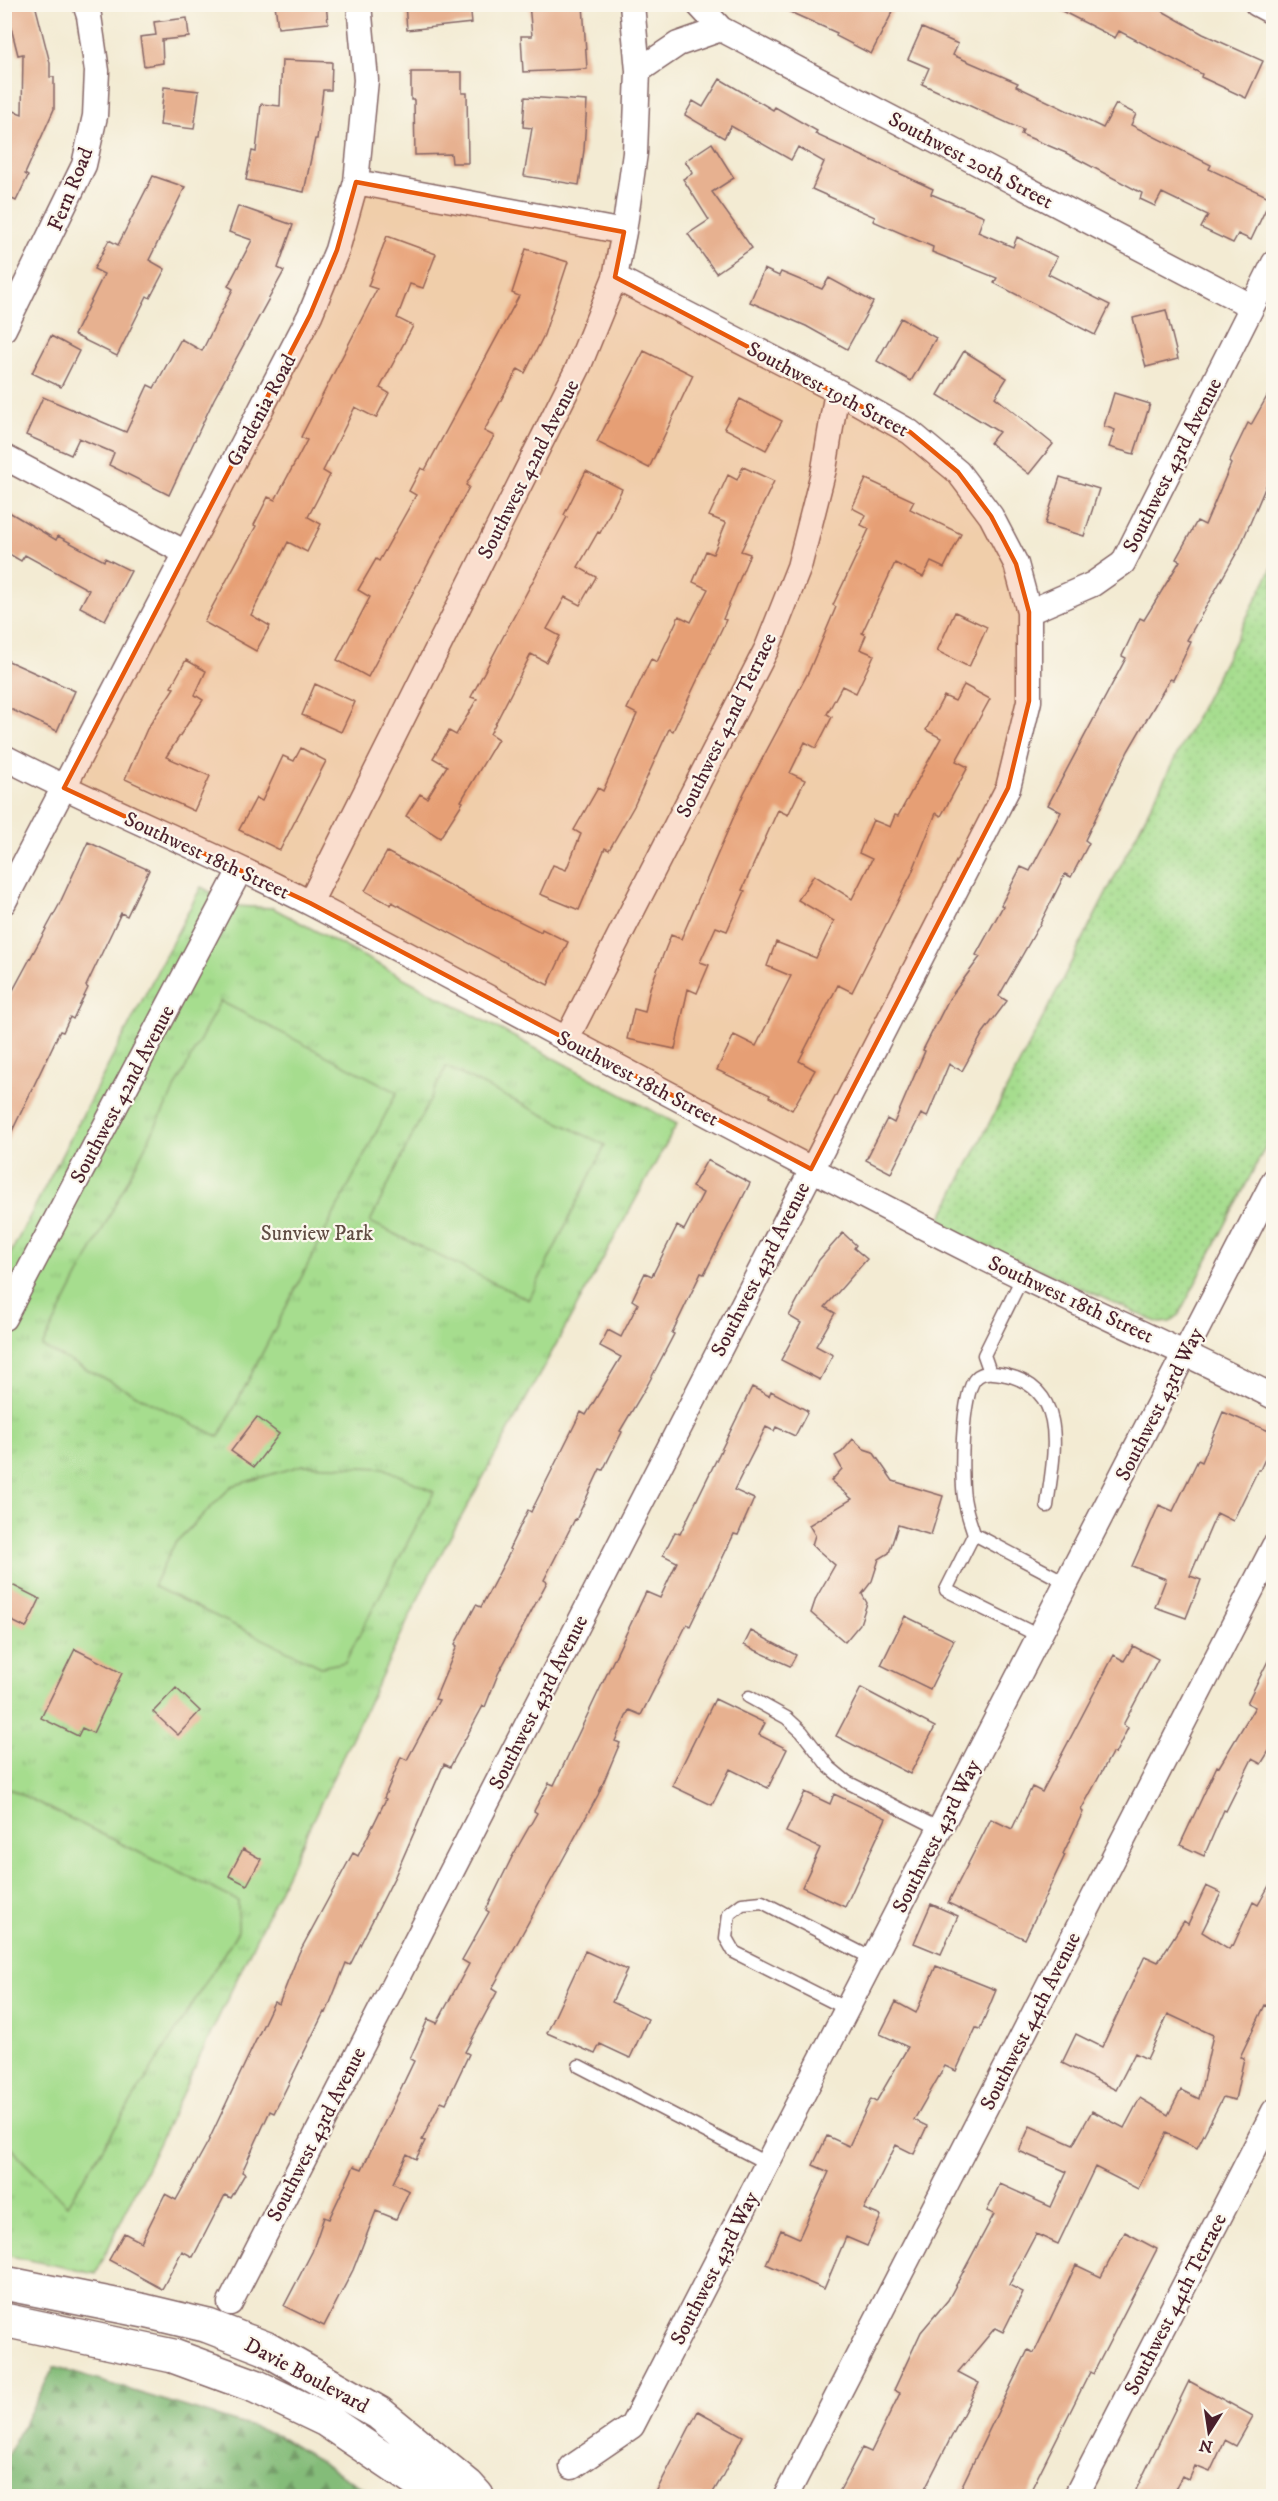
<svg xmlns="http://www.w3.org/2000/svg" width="1278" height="2501" font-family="'IM FELL DW Pica',serif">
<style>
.grass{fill:url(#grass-dots);stroke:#787e5c;stroke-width:1.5}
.forest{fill:url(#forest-firs);stroke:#676e52;stroke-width:1.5}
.park{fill:url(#park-tufts);stroke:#787e5c;stroke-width:1.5}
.pitch{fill:#a6dd8e;stroke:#787e5c;stroke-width:1.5}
.building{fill:#e7b190}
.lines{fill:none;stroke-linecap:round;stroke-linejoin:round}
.lane-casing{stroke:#856666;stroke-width:15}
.street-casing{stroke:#856666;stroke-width:27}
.secondary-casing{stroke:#856666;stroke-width:36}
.lane{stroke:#fff;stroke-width:12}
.street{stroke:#fff;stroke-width:24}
.secondary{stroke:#fff;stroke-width:33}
.marked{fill:#e8590c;fill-opacity:0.2;stroke:#e8590c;stroke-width:4.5;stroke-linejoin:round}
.labels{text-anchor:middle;stroke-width:4.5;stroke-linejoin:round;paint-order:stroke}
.street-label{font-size:21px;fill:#4a1f2b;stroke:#fbf7ec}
.park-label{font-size:21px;fill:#614e44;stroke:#fbf7ec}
</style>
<defs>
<pattern id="grass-dots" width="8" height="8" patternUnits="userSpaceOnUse" patternTransform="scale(1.5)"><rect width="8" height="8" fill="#a6dd8e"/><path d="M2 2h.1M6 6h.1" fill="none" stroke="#90bd7b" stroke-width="1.8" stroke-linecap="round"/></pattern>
<pattern id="forest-firs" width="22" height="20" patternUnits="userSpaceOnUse" patternTransform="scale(1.5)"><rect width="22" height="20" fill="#84bc79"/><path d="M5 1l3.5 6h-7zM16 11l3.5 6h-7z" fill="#6e9863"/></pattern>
<pattern id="park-tufts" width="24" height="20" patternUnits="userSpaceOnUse" patternTransform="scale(1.5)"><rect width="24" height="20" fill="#a6dd8e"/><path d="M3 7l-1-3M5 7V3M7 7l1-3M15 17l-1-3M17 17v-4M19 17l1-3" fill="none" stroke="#90bd7b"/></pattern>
</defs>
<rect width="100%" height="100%" fill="#fbf7ec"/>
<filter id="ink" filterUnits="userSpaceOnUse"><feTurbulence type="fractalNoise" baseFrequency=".0167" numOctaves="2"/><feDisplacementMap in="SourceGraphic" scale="12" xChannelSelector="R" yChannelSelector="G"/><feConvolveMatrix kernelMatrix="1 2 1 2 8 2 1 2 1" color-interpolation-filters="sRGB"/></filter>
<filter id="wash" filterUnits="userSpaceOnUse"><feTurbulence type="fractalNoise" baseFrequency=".008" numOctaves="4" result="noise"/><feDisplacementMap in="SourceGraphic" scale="24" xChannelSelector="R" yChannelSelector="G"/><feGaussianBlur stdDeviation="1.35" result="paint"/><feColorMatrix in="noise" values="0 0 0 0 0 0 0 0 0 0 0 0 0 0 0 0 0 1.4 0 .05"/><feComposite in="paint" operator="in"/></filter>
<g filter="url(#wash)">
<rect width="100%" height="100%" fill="#f3ebd3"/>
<path class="grass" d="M1273,566v566l-94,183 -9,7 -11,1 -221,-99z"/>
<path class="forest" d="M54,2367l221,67 101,62h-371v-36z"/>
<path class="park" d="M201,887l35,19 37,2 404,216 -247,450 -334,700 -91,-19 -1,-989z"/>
<path class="pitch" d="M220,1001l177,91 -178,345 -177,-90z
M446,1067l159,78 -76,155 -159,-78z
M303,1465l81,3 50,24 -89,170 -24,5 -168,-81 22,-43 57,-57z
M4,1786l234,115v30l-171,274 -47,-47 -15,-19z"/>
<g id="blocks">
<path class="building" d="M5,4h30l15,59v14h4v32l-29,65 3,2 -12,25 -12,-6v-62l10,-22 8,3 1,-60 -5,1z
M275,4h51l2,19 -50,5z
M405,4h65l2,19 -65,7z
M529,4h54l4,65 -64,3 -2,-36h11z
M772,4h112l10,5 -23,45 -35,-18 1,-3z
M1048,4h102l53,30 60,27 -17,37 -45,-21 1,-3 -83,-43 -4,7z
M187,18l2,19 -27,3 1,23 -19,3 -4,-29 16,-2 -2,-13z
M922,28l36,16 -5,11 65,28 -2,3 87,42 13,-24 20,10 -5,11 80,40 -2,4 62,29 -20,42 -13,-6 -5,9 -32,-15 7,-13 -46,-22 -7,13 -15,-7 2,-6 -76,-40 -45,-19 2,-4 -101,-46 7,-16 -21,-9z
M282,60l50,2 -1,28h-8l-6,49h-2l-11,53 -58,-12 6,-29 4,1 5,-48 19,2z
M411,72h51v21h5l1,70h-16l-1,-9 -36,1 -1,-55h-3z
M720,79l53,31 2,-3 42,24 -2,3 118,55 -2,5 53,22 -6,16 35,15 4,-10 40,20 -9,17 62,31 -15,30 -101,-52 3,-5 -65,-26 1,-5 -60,-26 2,-4 -63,-28 12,-27 -26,-15 -7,13 -60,-34 -7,12 -39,-23 8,-14 10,6z
M164,87l35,4 -5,38 -34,-4z
M525,97l62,4 -3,49 -5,35 -55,-9 8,-48 -9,-1z
M712,143l22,35 -22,14 40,56 -36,25 -28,-39 21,-14 -26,-41 10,-6 -8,-12z
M153,176l32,11 -36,73 16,9 -15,29 -3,-2 -30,60 -43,-21 30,-61 -10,-5 15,-29 9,5z
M238,206l55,19 -15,43 6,3 -70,128 -45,96 -60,-30 5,-12 -35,-15 -8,17 -45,-20 17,-38 83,35 22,-47 6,3 27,-49 21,12 31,-62 -5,-3 24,-46 -23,-8z
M387,236l49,18 -13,34 -13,-4 -13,34 16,8 -33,62 9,5 -13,25 -21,-11 -32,64 7,4 -22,42 13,7 -14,28 -19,-10 -37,73 19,11 -14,25 -52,-29 52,-96 -2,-1 14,-28 7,3 32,-60 -6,-3 76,-148 -9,-3z
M526,249l42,13 -24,73 -19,38 -7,-4 -34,62 10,5 -28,49 3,2 -101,190 -31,-17 33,-63 -12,-7 18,-31 3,2 37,-66 -7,-4 12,-23 4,2 94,-174 -7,-3z
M764,269l15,7 2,-4 41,17 7,-11 44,24 -26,47 -41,-23 -56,-24z
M1166,310l12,49 -32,8 -13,-49z
M901,318l35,20 -25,43 -34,-20z
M51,336l28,15 -18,36 -29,-14z
M644,351l49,24 -44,93 -52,-26z
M964,351l43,27 -12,19 58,47 -24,30 -39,-31 9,-11 -61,-37z
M1274,384v83l-34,80 -53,93 4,2 -18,38 -3,-1 -42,72 -43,89 4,3 -18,34 -6,-3 -25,50 -41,72 8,5 -24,32 -21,38 -13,-7 -22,53 -6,-3 -30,59 -25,-13 21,-41 7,4 31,-72 -2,-1 26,-51 31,-42 -4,-2 27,-49 -2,-1 20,-38 9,4 31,-59 -13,-7 78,-147 -4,-2 18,-38 4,2 36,-59 -4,-2 21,-38 8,4 26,-61 -2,-2 19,-39 3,2z
M1114,393l36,11 -16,50 -25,-7 6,-17 -11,-4z
M740,399l42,22 -16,29 -42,-22z
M743,467l31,14 -33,70 9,3 -27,65 3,1 -53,111 -4,-2 -35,77 -25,44 -4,-2 -26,62 -39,-16 13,-29 13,5 15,-36 -7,-4 24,-42 5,3 34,-77 -10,-5 24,-50 6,3 22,-46 12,6 17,-33 -15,-7 13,-31 7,3 13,-31 -17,-7 19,-41 9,5z
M586,471l36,18 -22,44 -2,-1 -20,35 18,10 -16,28 -15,-8 -18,32 13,7 -14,26 -15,-8 -41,80 8,5 -37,62 2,1 -23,36 -34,-22 14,-22 7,4 20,-32 -14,-8 16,-27 7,4 21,-36 -6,-2 96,-180 -3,-2z
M1060,477l39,12 -15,47 -39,-12z
M866,479l48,22 -4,8 51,25 -17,34 -13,-6 -8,15 -28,-14 -33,70 4,2 -6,14 14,6 -18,38 -14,-7 -15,28 5,3 -16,31 -11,-6 -15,31 15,7 -17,35 -10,-5 -36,80 3,1 -18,40 -11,-4 -16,35 9,3 -12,28 -9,-4 -13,60 -48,-10 7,-30 11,3 5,-24 21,-53 10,4 63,-146 65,-122 27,-64 -3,-2 36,-76 -8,-4 5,-10 -14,-7z
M4,509l52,31 2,-4 46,25 1,-3 26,13 -26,49 -25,-13 9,-17 -64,-35 -4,6 -17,-10z
M955,612l32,15 -18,40 -32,-16z
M4,659l71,32 -18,40 -53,-25z
M186,660l20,11 -11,24 8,5 -37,57 44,19 -16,35 -69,-32 22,-50 27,-41 -3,-1z
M315,684l40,18 -14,30 -39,-17z
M964,685l26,14 -34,62 12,6 -27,49 -5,-3 -25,62 -59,117 -14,-7 -39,76 16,9 -23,40 -23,-13 1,-2 -53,-25 17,-35 22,11 35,-70 -24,-10 9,-24 40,16 18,-37 -36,-21 16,-25 38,24 20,-40 -13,-6 14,-33 17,7 5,-12 3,1 43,-78 -15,-8 18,-34 11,5z
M301,748l25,13 -46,89 -41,-20 17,-32 6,3 21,-45 11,5z
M88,842l61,28 -22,46 -6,-3 -35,73 2,2 -15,31 -3,-2 -7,15 -3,-1 -56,117v-141l55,-102z
M387,852l88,47 66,33 1,-3 26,13 -20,43 -156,-83 -1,3 -26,-14z
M707,1160l43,23 -46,91 -3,-1 -29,60 2,1 -26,50 -28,47 2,1 -19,38 -3,-1 -24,51 -1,-1 -31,61 3,2 -49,92 -13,33 -2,-1 -33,61 -6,-3 -49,112 -45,89 -4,-2 -20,50 -2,-1 -50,101 -4,-2 -28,61 3,2 -14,24 -6,-3 -32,62 -11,-6 -20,38 -53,-29 15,-27 17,9 24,-48 11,6 32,-58 66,-140 5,2 20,-51 54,-100 5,3 28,-57 -2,-1 17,-41 6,3 32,-60 -4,-1 22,-53 -2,-2 21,-39 5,2 30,-57 -2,-1 19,-39 3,2 50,-100 5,3 35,-58 -21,-11 8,-16 13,7 17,-33 -6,-4 13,-27 7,3 25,-50 7,4 19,-37 -11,-6z
M843,1233l13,12 -2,3 13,11 -42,48 10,6 -19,33 17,9 -13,25 -39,-20 20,-37 -12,-7 30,-56z
M752,1387l17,9 2,-5 37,20 -13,25 -19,-9 -2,4 -8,-4 -32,63 20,9 -16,36 -4,-1 -44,92 -3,-2 -46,91 -12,-5 -14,31 5,2 -22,52 -106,194 5,3 -32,60 4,2 -23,49 -5,-2 -19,39 3,1 -9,18 -9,-5 -14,29 16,8 -13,28 -20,-8 -23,59 -29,56 -40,-20 28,-54 12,-35 5,2 25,-53 8,3 52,-108 -4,-2 18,-40 9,4 32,-59 -7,-4 27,-48 -3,-2 26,-53 25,-44 -3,-2 15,-28 5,2 92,-193 14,6 17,-36 -14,-7 12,-23 5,2z
M1223,1412l51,21v6l-14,31h-2l-25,51 -16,-8 -27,63 11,4 -15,38 -31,-11 11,-28 -34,-13 27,-61 14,6 25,-51 4,2z
M257,1417l22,17 -25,33 -23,-16z
M853,1439l11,10 9,3 20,29 50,15 -12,39 -33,-10 -9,28 -10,6 -7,22 -10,13 5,9 -7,21 -15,18 -34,-29 5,-15 19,-33 -23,-20 3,-10 -6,-10 43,-26 -21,-18 11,-12 -7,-13 7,-4z
M4,1581l36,18 -14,29 -22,-11z
M905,1616l49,24 -24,49 -49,-24z
M751,1631l45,24 -6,11 -46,-21z
M1133,1646l25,13 -35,66 5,3 -13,26 -3,-1 -31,57 2,2 -20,42 2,1 -40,84 -77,-36 43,-84 21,10 20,-42 10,5 72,-137 10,6z
M75,1649l47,24 -29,60 -11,-5 -4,8 -37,-18z
M1274,1649v94l-13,21 -9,-5 -26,52 -2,-1 -20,46 -24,-11 37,-79 2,1 36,-60 -8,-4z
M176,1688l24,23 -22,24 -25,-23z
M861,1688l74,39 -25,47 -74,-38z
M715,1699l50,24 -6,12 28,14 -19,39 -38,-19 -18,36 -40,-19z
M805,1792l25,12 4,-10 52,24 -41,89 -43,-20 18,-39 -34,-16z
M243,1849l18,10 -14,26 -18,-9z
M1274,1877v132l-9,-4 -25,52 4,1 -9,42 -12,-3 -26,51 -31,-15 -28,56 -43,-22 -37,77 -22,-10 -27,51 14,7 -20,40 -8,-4 -37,44 21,11 -58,113h-84l25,-48 9,4 29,-59 -6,-3 27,-58 27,-32 46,-86 -7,-3 13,-27 51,23 16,-35 -48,-21 11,-25 43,19 19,-34 32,17 16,-30 28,17 13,-25 18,9 14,-64 -45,-21 -21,45 -12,-6 -19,37 -54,-27 14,-29 26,13 43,-91 13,6 26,-41 4,3 18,-38 15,7 -19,39 27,17 2,-4 2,1 20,-44 5,3z
M931,1904l27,12 -17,38 -27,-11z
M585,1951l42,19 -15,32 36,17 -18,39 -30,-14 -5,10 -48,-21z
M936,1966l60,24 -16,39 -4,-1 -20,43 -11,-5 -31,54 13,6 -13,28 -18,-9 -32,64 17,7 -14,30 -21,-9 -22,52 -58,-25 15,-34 18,8 30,-66 -16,-7 14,-29 22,10 22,-47 5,3 32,-55 -28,-13 16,-32 20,11z
M1125,2232l32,17 -64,125 -3,-2 -62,124h-71l71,-146 6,3 42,-88 25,12z
M1189,2381l64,35 -17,30 -11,-6 -15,32 -15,-6 -6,14 -7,-4 -11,20h-38z
M698,2411l45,25 -22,43 -10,17h-57z"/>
</g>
</g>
<g filter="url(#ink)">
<use href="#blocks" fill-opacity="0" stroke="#856666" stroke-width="1.5"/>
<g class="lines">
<g class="lane-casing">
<path id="lane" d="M990,1372l-6,-17 39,-79
M974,1534c-3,-10 -7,-20 -9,-31 -5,-20 -4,-111 11,-125 8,-8 20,-5 30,-3 65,15 47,83 41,131
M1039,1636l-93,-46 28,-56 93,49
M749,1697l38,21 15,14 27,35 18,15 93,47
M847,2009l-113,-57 -8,-14 3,-24 13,-10 20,-2 111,57
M579,2066l189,98"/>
</g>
<g class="street-casing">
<path id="street" d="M698,4l23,25 530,277
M1257,4l17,9
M638,71l40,-27 43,-15
M356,182l268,50
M615,277l222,114 73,41 48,40 33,44 25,48 13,48
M4,329l80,-164 11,-49 2,-45 -8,-55 -4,-12
M4,457l182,96
M4,757c102,53 208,95 310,148 223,117 444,239 670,353 95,48 194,90 290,139
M4,902l306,-587 27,-65 19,-68 10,-102 -7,-76
M310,903l268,-535 37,-91 9,-45 11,-79 3,-82 -6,-67
M566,1040l201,-392 32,-81 25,-98 13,-78
M4,1318l236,-448
M230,2303l778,-1515 21,-87v-89l64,-28 30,-21 151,-300
M572,2467l60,-41 642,-1246
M786,2496l488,-950
M1076,2496l198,-385"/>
</g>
<g class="secondary-casing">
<path id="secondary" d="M4,2283l141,28 63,15 57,22 114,65 89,73 9,10
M4,2320l169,36 82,30 71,34 90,61 17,15"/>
</g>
<use href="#lane" class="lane"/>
<use href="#street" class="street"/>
<use href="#secondary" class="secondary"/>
</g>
</g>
<path class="marked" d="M356,182l268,50 -9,45 295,155 48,40 33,44 25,48 13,48v89l-21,87 -197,381 -501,-266 -246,-115 246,-473 27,-65z"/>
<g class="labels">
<g class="street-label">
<text transform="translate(971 160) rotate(28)" y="7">Southwest 20th Street</text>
<text transform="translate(70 189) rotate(-68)" y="7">Fern Road</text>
<text transform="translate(828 389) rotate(28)" y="7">Southwest 19th Street</text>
<text transform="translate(261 410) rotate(-62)" y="7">Gardenia Road</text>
<text transform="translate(1172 465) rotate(-63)" y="7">Southwest 43rd Avenue</text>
<text transform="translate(528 469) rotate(-63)" y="7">Southwest 42nd Avenue</text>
<text transform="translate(726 725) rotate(-64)" y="7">Southwest 42nd Terrace</text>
<text transform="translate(207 855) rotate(25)" y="7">Southwest 18th Street</text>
<text transform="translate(638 1078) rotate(28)" y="7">Southwest 18th Street</text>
<text transform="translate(122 1094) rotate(-62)" y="7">Southwest 42nd Avenue</text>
<text transform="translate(760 1269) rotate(-63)" y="7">Southwest 43rd Avenue</text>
<text transform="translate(1071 1299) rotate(25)" y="7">Southwest 18th Street</text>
<text transform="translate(1159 1404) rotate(-63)" y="7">Southwest 43rd Way</text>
<text transform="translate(538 1702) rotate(-63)" y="7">Southwest 43rd Avenue</text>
<text transform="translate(936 1836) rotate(-63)" y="7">Southwest 43rd Way</text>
<text transform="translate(1030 2021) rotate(-63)" y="7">Southwest 44th Avenue</text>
<text transform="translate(316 2134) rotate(-63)" y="7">Southwest 43rd Avenue</text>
<text transform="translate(714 2268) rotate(-63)" y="7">Southwest 43rd Way</text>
<text transform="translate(1175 2304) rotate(-63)" y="7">Southwest 44th Terrace</text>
<text transform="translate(307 2375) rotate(28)" y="7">Davie Boulevard</text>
</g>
<g class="park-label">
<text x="317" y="1240">Sunview Park</text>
</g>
</g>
<rect width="1278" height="2501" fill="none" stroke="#fbf7ec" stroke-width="24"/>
<g transform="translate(1209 2432) rotate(192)" stroke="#fbf7ec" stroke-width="4.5" paint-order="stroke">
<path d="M0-4.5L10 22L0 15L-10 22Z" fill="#4a1f2b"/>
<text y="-9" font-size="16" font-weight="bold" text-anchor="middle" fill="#4a1f2b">N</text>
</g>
</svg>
